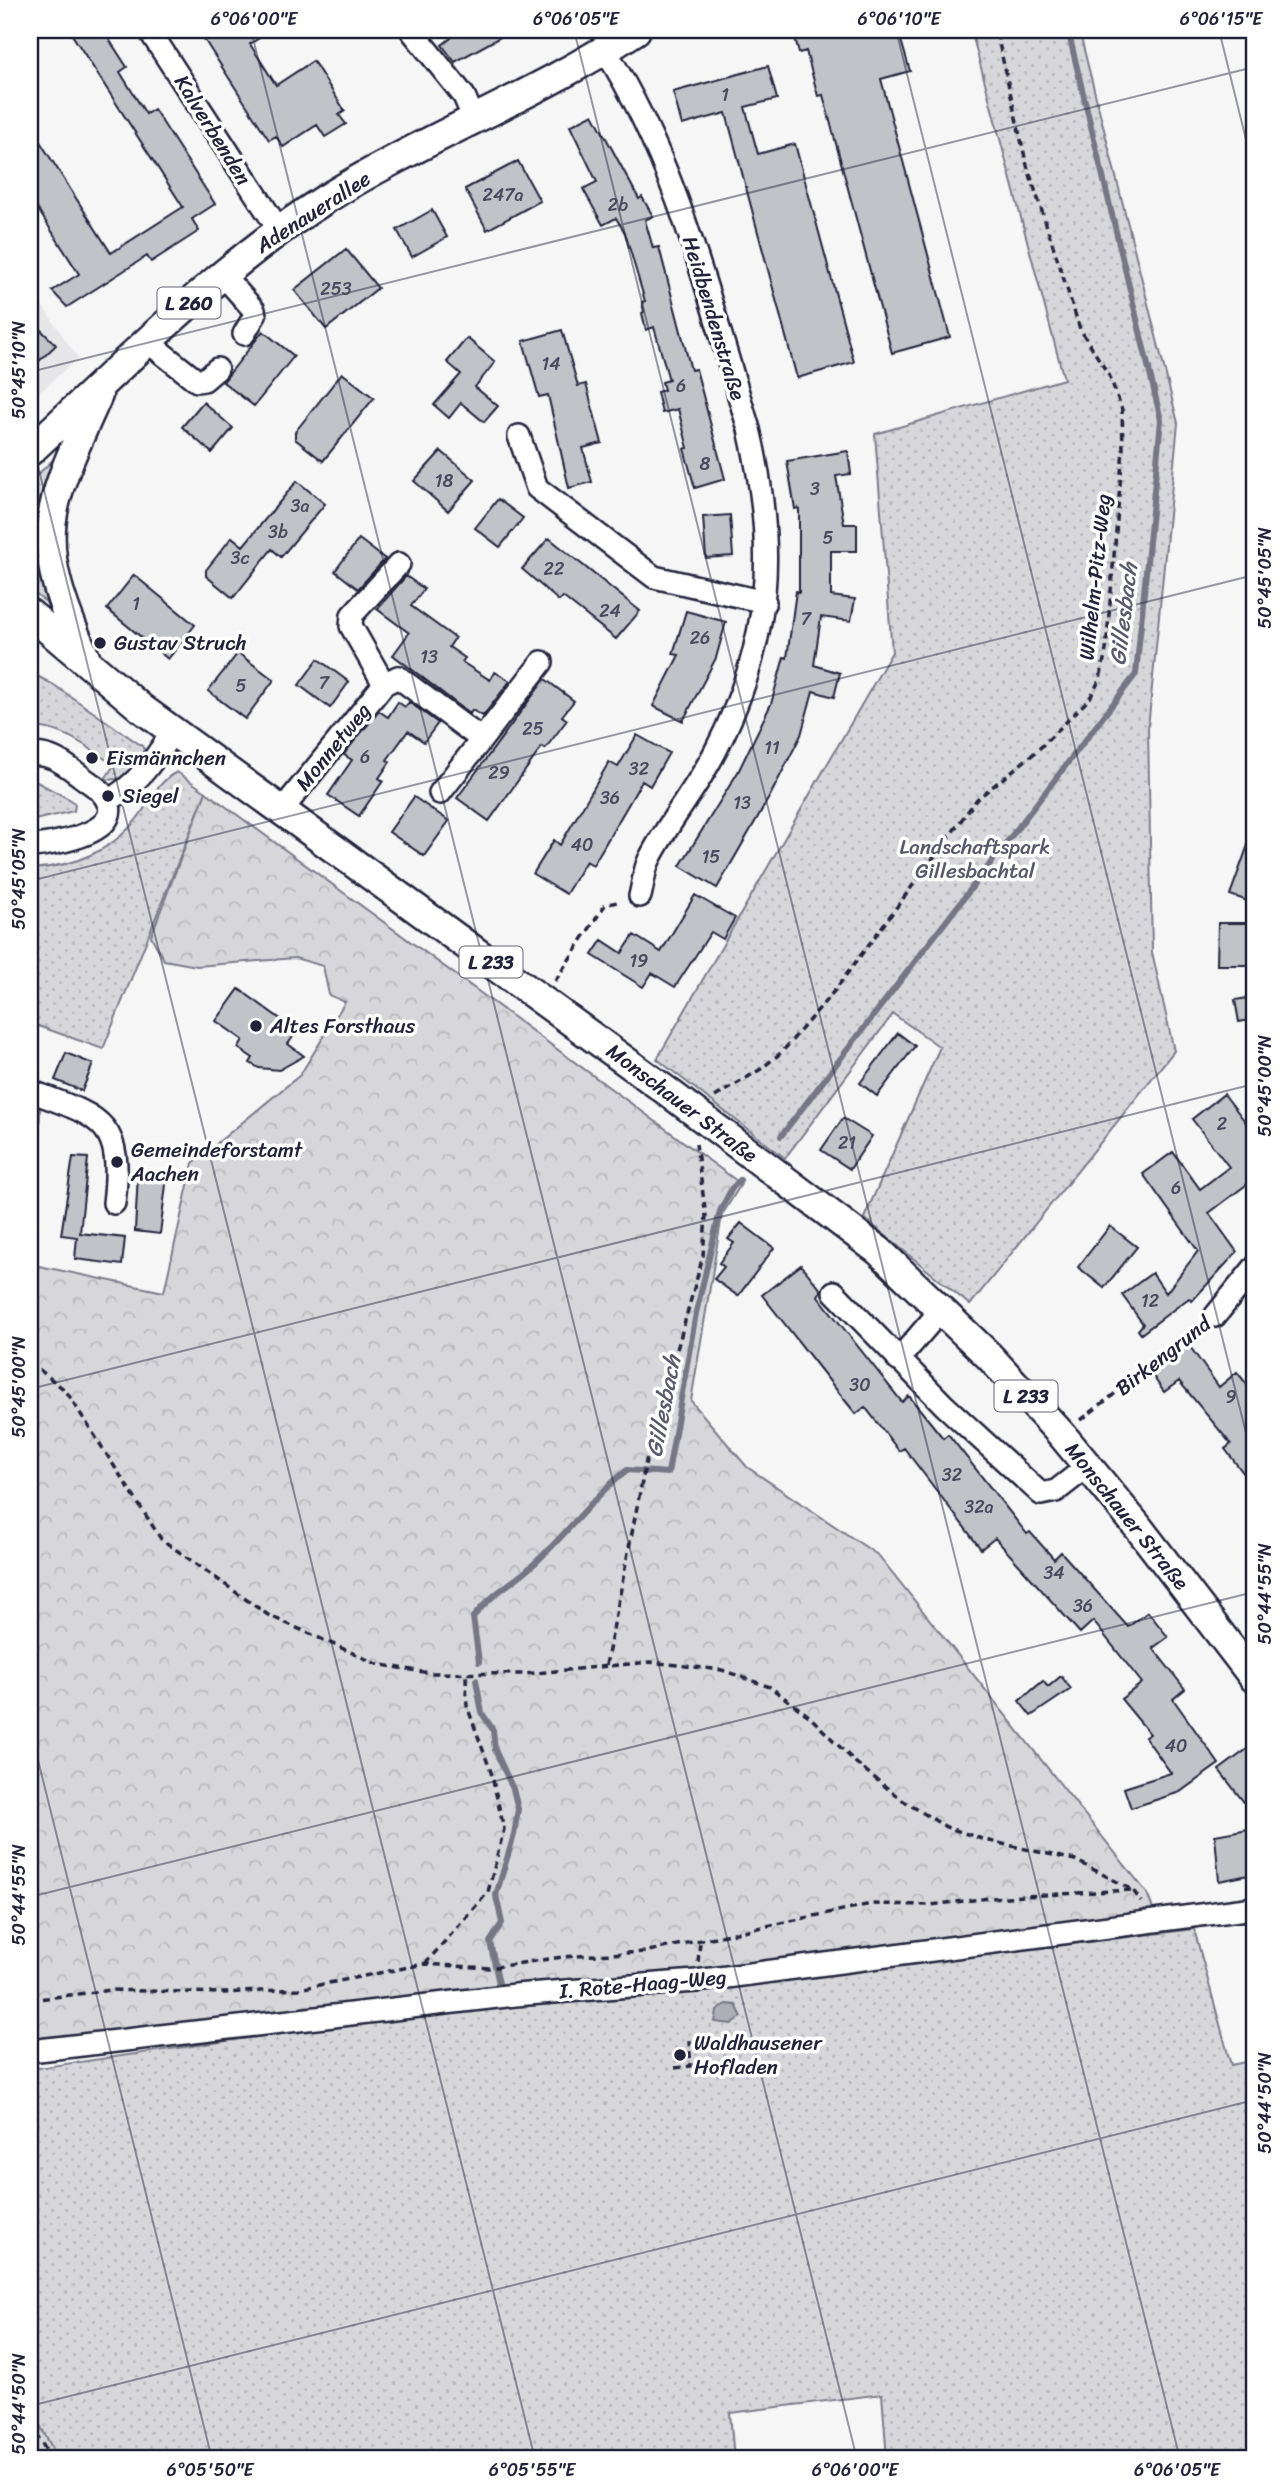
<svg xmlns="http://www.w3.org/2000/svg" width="1284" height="2489" font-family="Sriracha,sans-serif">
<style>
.built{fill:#e6e6e9}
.grass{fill:url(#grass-dots);stroke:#7c7c8b;stroke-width:2}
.forest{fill:url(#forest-crowns);stroke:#7c7c8b;stroke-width:2}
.water{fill:#aeaeb7;stroke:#767685;stroke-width:2}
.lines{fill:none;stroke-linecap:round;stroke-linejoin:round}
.stream{stroke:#767685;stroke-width:6}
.building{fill:#c2c2c9;stroke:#22223b;stroke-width:2}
.minor-casing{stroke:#22223b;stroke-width:26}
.major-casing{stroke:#22223b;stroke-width:33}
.path{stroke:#22223b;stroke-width:3.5;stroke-dasharray:7 5;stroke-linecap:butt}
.minor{stroke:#fff;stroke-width:21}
.major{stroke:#fff;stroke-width:28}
.ticks{fill:none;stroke:#22223b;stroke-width:2;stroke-opacity:0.45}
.poi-dot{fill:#22223b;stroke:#fff;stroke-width:2.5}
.labels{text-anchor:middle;stroke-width:7;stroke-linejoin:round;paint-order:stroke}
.number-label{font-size:18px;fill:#4a4a5e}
.shield{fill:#fff;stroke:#646476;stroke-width:2}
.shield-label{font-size:19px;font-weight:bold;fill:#22223b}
.street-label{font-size:21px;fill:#22223b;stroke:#fff}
.poi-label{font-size:21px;fill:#22223b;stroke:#fff;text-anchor:start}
.park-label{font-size:21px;fill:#58586b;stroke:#fff}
.water-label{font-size:23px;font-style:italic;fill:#5a5a6d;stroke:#fff}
.neatline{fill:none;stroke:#22223b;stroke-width:2.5}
.ticks-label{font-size:18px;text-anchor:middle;fill:#22223b}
</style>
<defs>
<pattern id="grass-dots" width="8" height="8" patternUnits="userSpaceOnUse" patternTransform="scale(1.75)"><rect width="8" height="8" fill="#d7d7db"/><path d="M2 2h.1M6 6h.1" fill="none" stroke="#b8b8bd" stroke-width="1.8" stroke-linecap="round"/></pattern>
<pattern id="forest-crowns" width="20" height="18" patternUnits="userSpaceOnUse" patternTransform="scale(1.75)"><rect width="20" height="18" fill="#d7d7db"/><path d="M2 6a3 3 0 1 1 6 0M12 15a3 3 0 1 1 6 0" fill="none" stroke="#b8b8bd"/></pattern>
</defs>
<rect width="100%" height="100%" fill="#f6f6f7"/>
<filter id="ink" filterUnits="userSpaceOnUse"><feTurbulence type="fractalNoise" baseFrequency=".0143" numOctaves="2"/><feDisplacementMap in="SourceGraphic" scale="14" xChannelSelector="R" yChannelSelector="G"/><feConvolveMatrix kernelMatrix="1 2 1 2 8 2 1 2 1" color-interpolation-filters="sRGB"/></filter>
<g filter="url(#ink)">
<path class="built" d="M30,288l48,70 -48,43z"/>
<path class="grass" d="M971,30h108l99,393 -30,305 4,224 22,99 -204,254 -106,-87 76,-171 -47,-33 -108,144 -128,-99 235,-407 -17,-218 189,-55z
M59,454l-17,62 -12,4v-38z
M41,542l10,64 -21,-16v-45z
M30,672l24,13 88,61 2,3c-4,19 -19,33 -39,30l9,-14c-27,-18 -50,-38 -84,-38z
M177,772l29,20 -103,257 -73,-26v-154c44,-2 86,-19 112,-57 10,-15 18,-32 35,-40z
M35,781l36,19 4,4 -1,7 -44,10v-39z
M1194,1929l37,136 23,-5v399h-367l-5,-65 -152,19 4,46h-676l-28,-52v-338l487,-69 227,-16z"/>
<path class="forest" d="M206,792l535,392 -19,31 -31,186 56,66 132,89 268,337 6,16 -411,61 -712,74v-939l10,3 -6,157 130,27 29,-129 107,-88 45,-73 -16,-7 -6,-29 -28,-8 -98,8 -33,-6 -13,-24z
M30,2407l28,52h-28z"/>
<path class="water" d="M726,2004l10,1 6,12 -11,7 -16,-2 2,-11z"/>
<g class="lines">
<path class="stream" d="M781,1136l355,-462 25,-254 -93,-390
M479,1662l-6,-45c19,-23 32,-29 53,-46 37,-31 63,-71 101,-101l41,3 28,-160 24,-102 12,-23 8,-8
M476,1680l6,33 11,17 2,20 18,39 5,20 -4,26 -18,60 6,28 -12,19 11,51"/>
</g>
<path class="building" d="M69,30h34l24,37 -7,5 26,42 8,-5 61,95 -23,15 7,12 -48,31 -4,-6 -80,51 -15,-16 27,-17 -49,-77v-71l81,127 72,-46z
M198,30h74l-22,14 26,41 37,-24 32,50 -6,4 7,9 -21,13 -8,-12 -34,22 -7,-11 -7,4z
M445,30h68l-58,32 -13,-17 9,-7z
M793,30h105l12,41 -29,8 69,258 -58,16 -69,-258 -5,1 -12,-45 -7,2z
M768,66l9,33 -32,8 13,47 37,-10 59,218 -57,16 -71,-265 -44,12 -9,-33z
M593,114l46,85 3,-2 11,19 -8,4 8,28 6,-1 32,123 5,-1 29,110 -30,9 -11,-39 4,-1 -10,-39 -16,4 -5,-21 7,-2 -2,-8 7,-2 -15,-53 -8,3 -4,-17 2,-1 -2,-10 3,-1 -20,-68 -9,-15 -13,7 -20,-36 14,-7 -27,-56z
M518,161l22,40 -53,29 -22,-41z
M432,210l15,27 -35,20 -15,-27z
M346,249l32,39 -52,41 -32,-39z
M30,319l26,26 -26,25z
M562,330l16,56 8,-2 16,59 -19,5 9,34 -23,6 -21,-93 -9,2 -16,-56z
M263,331l31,25 -40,50 -31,-24z
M467,338l28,24 -20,25 23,19 -14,16 -23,-19 -12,15 -15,-13 27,-31 -14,-12z
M342,373l32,25 -51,63 -28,-22v-7z
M203,402l30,26 -21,25 -30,-26z
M441,451l34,29 -27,31 -34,-30z
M848,451l3,23 -15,2 8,48h13v27h-26v45l24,3 -4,22 -30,-4 -7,48 26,8 -6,24 -21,-6 -12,44 -30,59 -54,94 -37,-22 58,-94 33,-68 13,-47 3,1 9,-67 3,1v-84l-4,1 -8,-48z
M297,481l28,23 -44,53 -9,-8 -39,49 -27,-22v-6l26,-33 11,9z
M498,499l25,19 -23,29 -25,-19z
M730,515l3,41 -27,2 -3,-41z
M549,538l91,73 -24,28 -53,-42 -4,4 -37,-32z
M359,539l26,20 -27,30 -23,-18z
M134,575l61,50 -27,34 -61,-50z
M406,576l18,13 -13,17 44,32 -6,9 16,11 -3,4 28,18 5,-8 15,9 -27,35 -11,-6 -2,4 -77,-59 16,-22 -32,-24z
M686,611l40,11 -10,36 -33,63 -30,-15 26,-51 -6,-1z
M238,653l36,27 -29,39 -37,-28z
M318,659l31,23 -19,26 -31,-23z
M545,679l29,22 -12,15 5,4 -22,29 -3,-2 -53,74 -32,-23z
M398,702l7,5 4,-5 29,21 -14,19 -16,-11 -21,29 3,2 -11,16 4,3 -24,35 -31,-21 24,-35 -8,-5 3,-5 32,-39 9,6z
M637,735l32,18 -19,33 -8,-5 -49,84 -7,-4 -20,33 -33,-20 21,-34 6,5 49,-83 9,5z
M414,797l35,24 -25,35 -35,-24z
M1252,834h2v69l-24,-8z
M695,895l40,23 -12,21 -12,-7 -36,55 -23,-14 -9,14 -51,-32 10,-15 20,13 12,-18 27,17z
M1218,923h36v37h-5v5h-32z
M239,989l58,42 -9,13 16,12 -25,14 -20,-2 -9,-5 3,-5 -15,-10 5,-8 -27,-19z
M1254,997v22l-15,3 -4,-22z
M898,1033l17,13 -38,50 -17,-13z
M66,1053l27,11 -11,27 -27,-11z
M1224,1094l30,39v46l-45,34 28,39 -45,49 -3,-3 -48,36 -3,-4 5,-6 -21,-29 30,-22 14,20 32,-42 -55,-77 30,-22 27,37 29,-22 -37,-48z
M843,1118l29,18 -22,33 -29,-19z
M73,1157l15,1 -8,75 45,5 -3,27 -47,-6 2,-22 -16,-2z
M138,1173l29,3 -7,58 -25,-3z
M741,1223l33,25 -36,48 -24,-17 10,-12 -5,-4 15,-20 -6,-4z
M1110,1226l27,21 -33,41 -26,-21z
M801,1265l20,25 -3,6 84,106 7,-6 34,42 5,-4 79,100 3,-2 24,27 7,-7 67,75 20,-15 20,25 -15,11 32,41 -12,10 46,65 -39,28 -49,16 -7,-20 47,-15 -26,-36 5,-3 -29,-35 21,-16 -49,-62 -13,12 -85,-95 -14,11 -77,-101 -5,3 -34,-44 -9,7 -25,-31 -69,-88z
M1188,1344l31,43 18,-15 17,21v94l-29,-38 6,-5 -52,-63 -15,11 -14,-20z
M1061,1676l10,13 -40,27 -12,-15 24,-20 5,6z
M1254,1744v71l-35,-45z
M1254,1828v46l-35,7 -4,-46z"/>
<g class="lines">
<g class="minor-casing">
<path id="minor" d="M149,30l130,200
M411,30l53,66 10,23
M605,50c73,115 104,250 144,379 28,119 23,211 -33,321 -19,38 -48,72 -67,110 -5,10 -6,25 -9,36
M222,274l32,36 1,5 -11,19
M148,342l49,39 7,-1 13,-11
M519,436l18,52 117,89 111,25
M399,564l-47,51 -1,11 33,58 14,-7 83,62
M30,755c19,-3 33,8 48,19 7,6 16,11 22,17 38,40 -47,54 -70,55
M440,793l102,-131
M107,801c31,-16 47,-41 66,-70
M282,810l102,-126
M30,1091c70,26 94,29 84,112
M834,1292l110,113 97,89 15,-3 32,-25
M1215,1316l39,-48
M898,1360l43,-50
M30,2051l485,-56 181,-14 558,-73"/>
</g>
<g class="major-casing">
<path id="major" d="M30,451c95,-87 185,-181 294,-251 100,-63 213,-104 312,-170
M30,614l111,94 527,384 211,159 110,105 73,79 76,92 116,151
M85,657c-55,-121 -39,-146 13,-262"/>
</g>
<path class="path" d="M555,981l50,-76 16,-4
M715,1097l46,-28 21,-17 53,-62 142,-191 60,-48 53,-53 10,-19 6,-29 17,-201 -1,-39 -12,-33 -30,-48 -54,-167 -30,-132
M30,1362l36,29 95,148 107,76 109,49 52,9 96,1 125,-12 72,8 48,17 39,29 46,46 47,38 44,27 39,13 90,20 58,30 8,12
M1081,1420l118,-92
M606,1665l40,-204 57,-205 3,-40 -10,-72
M698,1962l2,-20
M425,1964l63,-72 16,-63 -13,-57 -24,-66 -1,-30
M30,2000l81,-10 112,3 76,-4 125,-25 65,4 73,-11 82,-5 227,-48 59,1 60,-7 141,-8
M675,2068l16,-2 -2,-24 13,-1
M30,2423l21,36"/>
<use href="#minor" class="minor"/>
<use href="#major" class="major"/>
</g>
</g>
<path class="ticks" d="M251,30l606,2429M574,30l606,2429M896,30l358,1435M1219,30l35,142M30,372l1224,-305M30,434l505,2025M30,881l1224,-306M30,1389l1224,-305M30,1728l182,731M30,1897l1224,-305M30,2406l1224,-306"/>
<g class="poi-dot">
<circle cx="100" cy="643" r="7"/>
<circle cx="92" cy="758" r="7"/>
<circle cx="108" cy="796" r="7"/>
<circle cx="256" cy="1026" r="7"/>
<circle cx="117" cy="1162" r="7"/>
<circle cx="680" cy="2055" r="7"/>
</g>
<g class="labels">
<g class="number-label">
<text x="725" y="101">1</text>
<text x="503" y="201">247a</text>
<text x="618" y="211">2b</text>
<text x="336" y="295">253</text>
<text x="551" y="370">14</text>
<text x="681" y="392">6</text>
<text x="705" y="470">8</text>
<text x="444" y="487">18</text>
<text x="815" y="495">3</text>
<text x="300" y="512">3a</text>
<text x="278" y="538">3b</text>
<text x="828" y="544">5</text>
<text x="240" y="564">3c</text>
<text x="554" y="575">22</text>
<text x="136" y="610">1</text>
<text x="610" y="617">24</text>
<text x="806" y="625">7</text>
<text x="700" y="644">26</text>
<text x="429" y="663">13</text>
<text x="324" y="689">7</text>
<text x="241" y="692">5</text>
<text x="533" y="735">25</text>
<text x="772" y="754">11</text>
<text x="365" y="763">6</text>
<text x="639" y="775">32</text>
<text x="499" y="779">29</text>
<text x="610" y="804">36</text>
<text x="742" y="809">13</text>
<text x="582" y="851">40</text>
<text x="711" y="863">15</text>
<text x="639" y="967">19</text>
<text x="1222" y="1130">2</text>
<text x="847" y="1149">21</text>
<text x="1176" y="1194">6</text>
<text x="1150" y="1307">12</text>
<text x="860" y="1391">30</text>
<text x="1231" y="1403">9</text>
<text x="952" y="1481">32</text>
<text x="979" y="1513">32a</text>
<text x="1054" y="1579">34</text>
<text x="1083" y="1612">36</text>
<text x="1176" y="1752">40</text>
</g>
<g class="shield">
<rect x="157.5" y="287.5" width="63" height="31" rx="5"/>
<rect x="459.5" y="946.5" width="63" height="31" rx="5"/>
<rect x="994.5" y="1380.5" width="63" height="31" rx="5"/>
</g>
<g class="shield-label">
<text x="189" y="310">L 260</text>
<text x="491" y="969">L 233</text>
<text x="1026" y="1403">L 233</text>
</g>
<g class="street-label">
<text transform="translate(213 130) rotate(58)" y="7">Kalverbenden</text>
<text transform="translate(313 212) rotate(-33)" y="7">Adenauerallee</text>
<text transform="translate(714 318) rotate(73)" y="7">Heidbendenstraße</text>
<text transform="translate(1095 577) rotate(-84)" y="7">Wilhelm-Pitz-Weg</text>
<text transform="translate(333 747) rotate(-51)" y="7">Monnetweg</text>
<text transform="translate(682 1103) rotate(37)" y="7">Monschauer Straße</text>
<text transform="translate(1163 1356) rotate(-38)" y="7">Birkengrund</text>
<text transform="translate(1127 1516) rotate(51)" y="7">Monschauer Straße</text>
<text transform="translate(643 1984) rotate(-5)" y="7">I. Rote-Haag-Weg</text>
</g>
<g class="poi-label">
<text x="114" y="650">Gustav Struch</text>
<text x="106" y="765">Eismännchen</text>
<text x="122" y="803">Siegel</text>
<text x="270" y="1033">Altes Forsthaus</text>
<text x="131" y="1157">Gemeindeforstamt<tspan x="131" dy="24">Aachen</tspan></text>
<text x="694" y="2050">Waldhausener<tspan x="694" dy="24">Hofladen</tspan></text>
</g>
<g class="park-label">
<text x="975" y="854">Landschaftspark<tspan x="975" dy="24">Gillesbachtal</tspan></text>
</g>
<g class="water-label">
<text transform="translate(1123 614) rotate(-83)" y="8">Gillesbach</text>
<text transform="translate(663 1406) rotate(-79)" y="8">Gillesbach</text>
</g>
</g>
<rect width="1284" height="2489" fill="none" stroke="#fff" stroke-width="77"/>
<rect x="38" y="38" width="1208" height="2412" class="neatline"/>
<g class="ticks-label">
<text x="254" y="25">6°06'00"E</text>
<text x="576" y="25">6°06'05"E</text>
<text x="899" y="25">6°06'10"E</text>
<text x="1221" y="25">6°06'15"E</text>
<text transform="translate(19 370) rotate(-90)" y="6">50°45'10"N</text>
<text transform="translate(1265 578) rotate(-90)" y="6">50°45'05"N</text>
<text transform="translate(19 879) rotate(-90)" y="6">50°45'05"N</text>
<text transform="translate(1265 1086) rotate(-90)" y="6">50°45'00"N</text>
<text transform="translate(19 1387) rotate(-90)" y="6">50°45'00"N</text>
<text transform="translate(1265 1594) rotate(-90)" y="6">50°44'55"N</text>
<text transform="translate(19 1895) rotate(-90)" y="6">50°44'55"N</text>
<text transform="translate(1265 2103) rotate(-90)" y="6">50°44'50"N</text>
<text transform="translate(19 2404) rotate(-90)" y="6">50°44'50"N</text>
<text x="210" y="2476">6°05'50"E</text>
<text x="532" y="2476">6°05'55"E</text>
<text x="855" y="2476">6°06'00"E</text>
<text x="1177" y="2476">6°06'05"E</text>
</g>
</svg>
